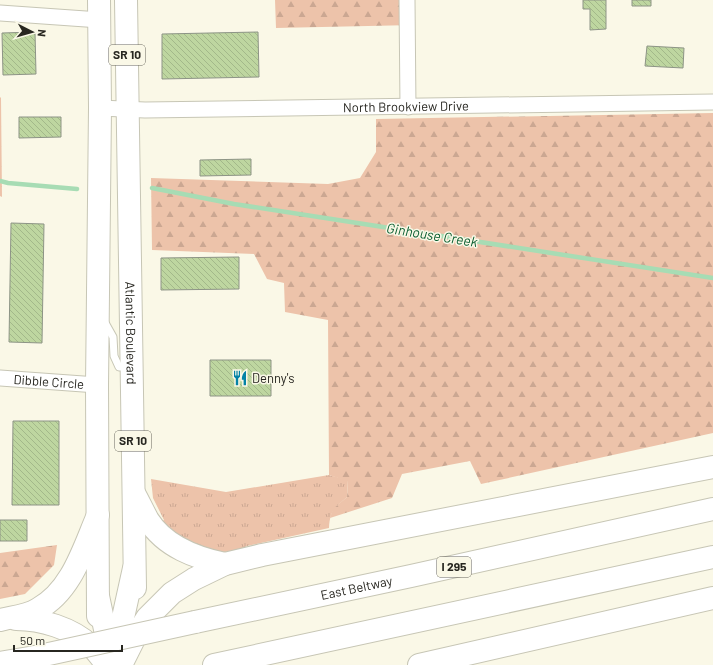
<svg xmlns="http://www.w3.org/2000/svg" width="713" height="665" font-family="Barlow,sans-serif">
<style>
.grass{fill:url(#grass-tufts)}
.forest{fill:url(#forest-firs)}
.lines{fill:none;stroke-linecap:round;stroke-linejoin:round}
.stream{stroke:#a7dcb4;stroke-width:4.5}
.building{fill:url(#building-back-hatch);stroke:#8d9486}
.service-casing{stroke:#c7c6b5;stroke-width:9}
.minor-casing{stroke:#c7c6b5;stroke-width:17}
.trunk-casing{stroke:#c7c6b5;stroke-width:24}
.motorway-casing{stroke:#c7c6b5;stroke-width:24}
.service{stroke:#fff;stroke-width:7}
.minor{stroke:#fff;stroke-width:15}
.trunk{stroke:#fff;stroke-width:22}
.motorway{stroke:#fff;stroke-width:22}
.motorway-bridge-casing{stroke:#c7c6b5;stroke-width:24;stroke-linecap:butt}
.motorway-bridge{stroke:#fff;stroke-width:22}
.labels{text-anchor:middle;stroke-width:3;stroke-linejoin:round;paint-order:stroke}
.shield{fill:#faf8e7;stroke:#66655c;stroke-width:1}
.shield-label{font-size:12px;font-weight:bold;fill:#272620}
.street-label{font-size:13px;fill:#272620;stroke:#faf8e7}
.poi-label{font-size:13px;fill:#272620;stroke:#faf8e7;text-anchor:start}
.water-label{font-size:14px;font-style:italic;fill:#0a5e30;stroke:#faf8e7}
</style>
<defs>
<pattern id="grass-tufts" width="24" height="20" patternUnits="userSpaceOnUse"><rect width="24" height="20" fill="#edc3aa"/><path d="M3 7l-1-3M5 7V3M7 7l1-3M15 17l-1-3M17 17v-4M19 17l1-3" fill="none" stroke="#cba792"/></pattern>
<pattern id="forest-firs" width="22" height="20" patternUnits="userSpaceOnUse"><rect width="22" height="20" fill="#edc3aa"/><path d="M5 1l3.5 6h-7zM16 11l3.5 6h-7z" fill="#cba792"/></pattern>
<pattern id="building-back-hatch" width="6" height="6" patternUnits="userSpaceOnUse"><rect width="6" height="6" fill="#bed6a0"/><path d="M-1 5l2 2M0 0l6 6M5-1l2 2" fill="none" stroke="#a3b88a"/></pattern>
</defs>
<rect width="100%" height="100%" fill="#faf8e7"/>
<path class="grass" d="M329,475l19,5 -1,17c-12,11 -17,13 -18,31l-82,18 -12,6 -16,1 -24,-4 -35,-26 4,-3 -11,-22 -2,-19 75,13z"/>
<path class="forest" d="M275,0h139v25l-138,3z
M0,97l1,1 1,99 -2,-1z
M713,113v320l-232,51 -11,-23 -68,13 -10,24 -62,20 3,-9 14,-12 1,-16 -19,-6 -1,-155 -43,-8 -1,-29 -17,-4 -13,-25 -102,-4 -1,-72 177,6 32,-6 16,-26v-33z
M57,545l-3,20 -29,29 -25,5v-46z"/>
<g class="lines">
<path class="stream" d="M0,181l8,2 69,6
M152,188l82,16 479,74"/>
</g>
<path class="building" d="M583,0h23v29l-16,1v-21h-7z
M632,0h19v6h-19z
M35,32l1,42 -33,1 -1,-42z
M258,32l1,45 -97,2v-45z
M647,46l37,2 -1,20 -38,-2z
M19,117h42v20l-42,1z
M251,159v16l-51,1v-16z
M11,223l33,1 -2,119 -33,-1z
M239,257v32l-78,1v-32z
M210,360h61v36h-61z
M13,421h46v84h-47z
M0,520h27v21h-27z"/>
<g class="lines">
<g class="service-casing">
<path id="service" d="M104,321l9,16 1,19 5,11h11"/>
</g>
<g class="minor-casing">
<g id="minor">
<path d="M407,0l1,107"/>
<path d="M0,13l100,7"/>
<path id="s1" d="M100,108l45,2 568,-8"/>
<path id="s2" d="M0,378l97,7"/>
</g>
</g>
<g class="trunk-casing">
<g id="trunk">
<path id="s3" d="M126,0l9,588"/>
<path d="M98,616l-1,-231 3,-277 -1,-108"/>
</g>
</g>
<g class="motorway-casing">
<g id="motorway">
<path d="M134,493c5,9 9,18 14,27 17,27 48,38 77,44"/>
<path d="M98,596l9,43 13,16"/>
<path d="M16,619c25,0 56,9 75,27 6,5 11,13 16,19"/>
<path d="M0,620c12,-3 27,-4 38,-11 34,-18 46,-62 60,-94"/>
<path id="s4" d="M195,622l216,-46 302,-67"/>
<path d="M113,655l6,-19 15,-68"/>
<path d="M0,663l35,-6"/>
<path d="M121,665l14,-28 12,-19 25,-25 22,-14 31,-15 37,-9 451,-88"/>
<path d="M214,665l499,-108"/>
<path d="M419,665l294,-67"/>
</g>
</g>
<use href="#service" class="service"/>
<use href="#minor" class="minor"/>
<use href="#trunk" class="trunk"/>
<use href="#motorway" class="motorway"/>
<g class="motorway-bridge-casing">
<path id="motorway-bridge" d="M35,657l160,-35"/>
</g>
<use href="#motorway-bridge" class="motorway-bridge"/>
</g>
<defs>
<g id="restaurant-bare" transform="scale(1.2)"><path d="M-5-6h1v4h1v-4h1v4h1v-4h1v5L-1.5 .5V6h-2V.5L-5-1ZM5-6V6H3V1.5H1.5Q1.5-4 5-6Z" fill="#0382a6" stroke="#faf8e7" stroke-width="2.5" paint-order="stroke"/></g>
</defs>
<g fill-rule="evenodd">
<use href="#restaurant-bare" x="240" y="378"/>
</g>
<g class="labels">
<g class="shield">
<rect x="109" y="45" width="36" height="20" rx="3"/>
<rect x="115" y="431" width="36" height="20" rx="3"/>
<rect x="437" y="557" width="34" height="20" rx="3"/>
</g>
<g class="shield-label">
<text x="127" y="59">SR 10</text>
<text x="133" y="445">SR 10</text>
<text x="454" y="571">I 295</text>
</g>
<g class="street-label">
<text dy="5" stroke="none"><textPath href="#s1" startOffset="306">North Brookview Drive</textPath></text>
<text dy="5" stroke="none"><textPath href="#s3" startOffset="333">Atlantic Boulevard</textPath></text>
<text dy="5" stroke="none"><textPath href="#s2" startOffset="49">Dibble Circle</textPath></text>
<text dy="5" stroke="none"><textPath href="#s4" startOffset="165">East Beltway</textPath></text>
</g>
<g class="poi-label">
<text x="252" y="383">Denny's</text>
</g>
<g class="water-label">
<text transform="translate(432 235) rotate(9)" y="5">Ginhouse Creek</text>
</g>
</g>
<g transform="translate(32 32) rotate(96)" stroke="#faf8e7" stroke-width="3" paint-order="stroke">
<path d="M0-3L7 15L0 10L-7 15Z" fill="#272620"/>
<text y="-6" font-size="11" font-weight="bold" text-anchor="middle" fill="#272620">N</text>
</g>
<path d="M14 645v6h108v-6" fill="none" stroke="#272620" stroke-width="2"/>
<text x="20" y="645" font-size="12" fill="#272620" stroke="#faf8e7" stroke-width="3" paint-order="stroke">50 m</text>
</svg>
